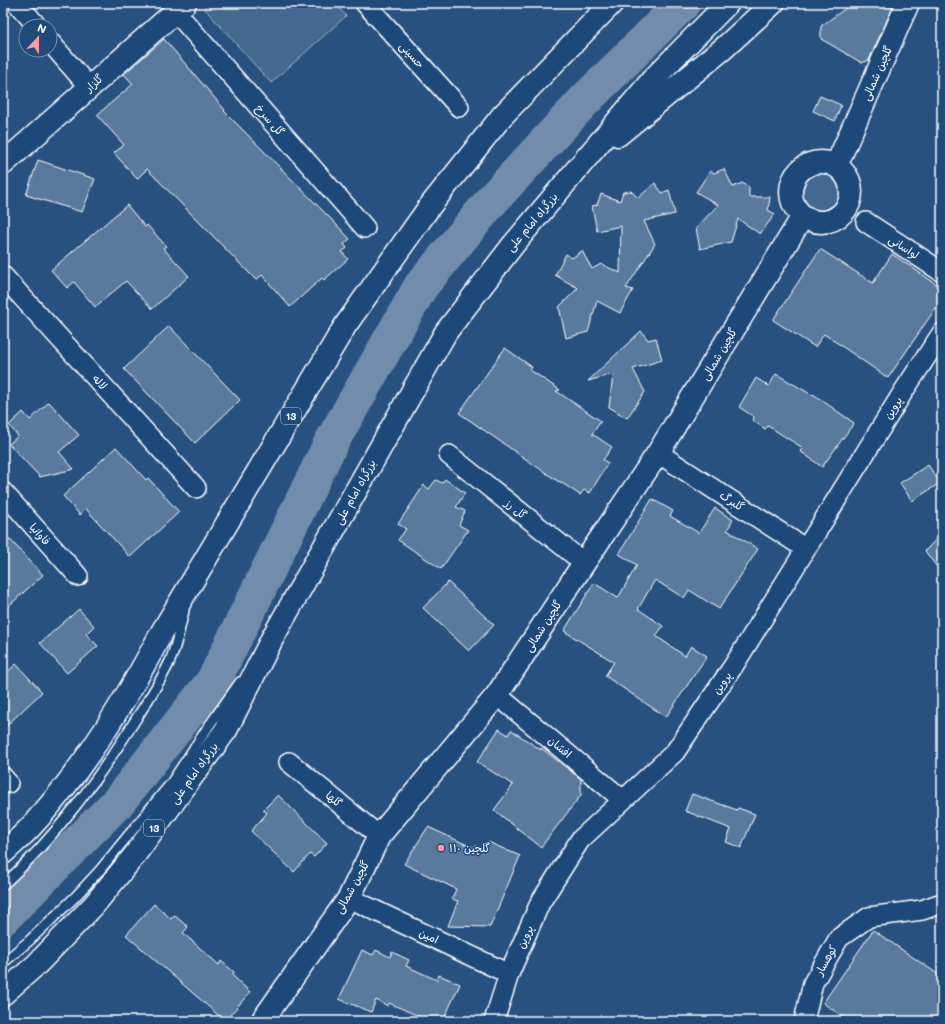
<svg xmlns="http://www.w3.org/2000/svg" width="945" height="1024" font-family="Mali,'Playpen Sans Arabic',sans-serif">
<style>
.green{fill:#446890;stroke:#a2b4c8}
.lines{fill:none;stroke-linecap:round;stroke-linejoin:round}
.river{stroke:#718dab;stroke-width:35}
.building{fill:#5a7a9d;stroke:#fff}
.lane-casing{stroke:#fff;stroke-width:12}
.street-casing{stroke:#fff;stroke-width:22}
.secondary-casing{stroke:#fff;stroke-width:25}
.highway-casing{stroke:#fff;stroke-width:25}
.lane{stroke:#1f4a7a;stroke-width:9}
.street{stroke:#1f4a7a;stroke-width:19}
.secondary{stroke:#1f4a7a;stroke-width:22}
.highway{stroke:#1f4a7a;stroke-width:22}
.poi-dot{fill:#ff9aa2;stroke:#1f4a7a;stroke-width:1.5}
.labels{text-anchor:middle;stroke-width:3;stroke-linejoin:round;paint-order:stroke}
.shield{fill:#1f4a7a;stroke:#bcc9d7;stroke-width:1}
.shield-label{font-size:10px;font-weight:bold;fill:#fff}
.street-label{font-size:11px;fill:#fff;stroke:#1f4a7a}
.poi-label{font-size:11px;fill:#fff;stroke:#1f4a7a;text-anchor:start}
</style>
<rect width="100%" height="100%" fill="#28517f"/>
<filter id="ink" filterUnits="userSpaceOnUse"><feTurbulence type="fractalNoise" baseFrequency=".025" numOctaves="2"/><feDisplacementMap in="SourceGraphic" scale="8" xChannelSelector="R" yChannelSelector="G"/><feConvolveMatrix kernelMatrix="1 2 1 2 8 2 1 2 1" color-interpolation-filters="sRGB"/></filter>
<g filter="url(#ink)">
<path class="green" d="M209,3h126l11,13 -75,67 -67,-75z
M797 192a24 24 0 1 1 48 0a24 24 0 1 1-48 0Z"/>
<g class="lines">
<path class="river" d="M3,918l115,-116 96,-122 117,-237 90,-157 72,-87 91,-98 99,-98"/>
</g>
<path class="building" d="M853,3h39l1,4 -24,53 -7,3 -41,-24v-13z
M164,39l61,71 -1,1 108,109 18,19 -6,5 3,4 -5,4 6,7 -24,21 -2,-2 -32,29 -28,-32 -6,5 -109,-111 -10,10 -23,-26 10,-8 -27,-30 36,-31 -9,-10z
M820,96l21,9 -6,16 -22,-10z
M38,160l57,19 -13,33 -56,-17z
M724,169l9,18 9,-4 7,4v10h21l-2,13 7,4 -15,20 -22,-15 -7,23 -31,7 -4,-21 22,-23 -22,-13 14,-21 4,2z
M655,183l7,10 7,-3 6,24 -31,7 11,23 -29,44 7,2 -13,23 -23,-12 -9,31 -22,6 -7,-31 19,-19 -23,-13 11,-21 6,4 10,-7 10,18 9,-5 19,9 1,-47 -24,5 -5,-25 5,-1 4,-11 19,7 3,-9 8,-1 7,7z
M127,205l18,22 2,-2 19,21 -3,2 26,28 -37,33 -26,-28 -31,26 -21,-25 -7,6 -16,-18z
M820,249l53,34 19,-29 50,34v11l-54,79 -64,-44 -9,13 -42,-27z
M169,326l71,74 -45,43 -71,-74z
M641,331l7,9 8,-2 6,22 -29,9 12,23 -18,26 -18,-11 4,-33 -25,7z
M505,348l27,19 -2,3 30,20 -4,1 45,30 -9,13 20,13 -9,13 5,3 -18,30 -6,-3 -4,5 -21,-14v1l-100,-69z
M776,374l36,21 1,-1 41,29 -32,44 -22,-16 3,-3 -35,-22 -3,3 -13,-9 2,-3 -15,-10 17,-29 13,8z
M49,402l30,33 -20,17 15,17 -34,8 -31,-33 9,-8 -9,-11 14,-13 7,8z
M116,447l30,33 2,-2 31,34 -49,45 -44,-48 -6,6 -17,-19z
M928,465l12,18 -28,18 -12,-18z
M445,479l20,14 -9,14 9,4 -6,14 9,5 -27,39 -43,-29 8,-11 -8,-5 26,-39 5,4 7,-9 6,3z
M652,499l21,12 -3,5 29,17 16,-25 18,12 -6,10 31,19 -39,60 -30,-19 -5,8 -29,-18 -17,29 25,17 -7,10 29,20 6,-10 16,10 -41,61 -61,-41 9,-14 -50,-31 30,-48 24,15 19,-33 -18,-11z
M3,532l40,43 -40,36z
M942,533v41l-17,-23z
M448,582l46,43 -25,26 -46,-43z
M79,609l15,17 -8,8 12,12 -31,27 -27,-30z
M16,664l26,28 -39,37v-53z
M499,729l9,6 3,-5 30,20v-2l40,31v16l-40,52 -47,-37 19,-25 -36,-23z
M692,794l45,16 1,-2 17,6 -14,34 -15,-6 5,-13 -46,-18z
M278,795l49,48 -13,14 -4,-3 -16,18 -43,-41 16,-18 -4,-3z
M428,827l46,21 1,-2 10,4 3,-8 32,14 -30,71 -42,-1 10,-25 -6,-2 4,-10 -52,-25z
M154,904l17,15 3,-4 14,12 -5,6 36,32 2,-4 13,11 -1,4 17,16 -25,29 -99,-86z
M873,930l69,47v44h-93l-26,-18z
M362,950l11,5 3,-5 14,7 2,-5 17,8 -3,6 31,14 2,-5 21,9 -17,37h-13l-41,-18 -1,3 -12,-6 -5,12 -32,-13z"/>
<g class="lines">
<g class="lane-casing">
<path id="lane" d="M3,885c53,-48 95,-106 133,-166 12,-19 25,-38 34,-58 7,-16 10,-34 14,-50
M3,963l27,-23 45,-43 25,-27 71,-87 37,-56 32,-45"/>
</g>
<g class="street-casing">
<path id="street" d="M17,3l20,23
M365,3l94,104
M175,11l190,217
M50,42l39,45
M866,222l76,50
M3,276l193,212
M658,453l148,96
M449,455l135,108
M3,492l75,84
M497,695l126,105
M289,762l90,74
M3,777l5,6
M349,898l160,76
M494,1021l15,-47 31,-71 40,-63 95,-88 59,-87 171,-276 37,-56
M804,1021l9,-38 26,-45 30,-21 53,-7 20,-7"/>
</g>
<g class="secondary-casing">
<path id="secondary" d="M791 192a30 30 0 1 1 60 0a30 30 0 1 1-60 0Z
M3,164l182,-161
M836,166l72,-163
M262,1021l87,-123 30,-62 118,-141 87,-132 74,-110 145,-237"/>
</g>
<g class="highway-casing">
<path id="highway" d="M618,135l106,-87 49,-45
M3,853c11,-10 23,-20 33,-32 50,-55 91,-123 126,-189l183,-306 85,-120 72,-90 110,-113
M3,994l34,-30 56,-58 41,-50 92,-126 47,-93 173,-305 67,-87 140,-166 75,-76"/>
</g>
<use href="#lane" class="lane"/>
<use href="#street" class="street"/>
<use href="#secondary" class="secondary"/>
<use href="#highway" class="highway"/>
</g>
</g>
<circle class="poi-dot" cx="441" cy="848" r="4"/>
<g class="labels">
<g class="shield">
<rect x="281" y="408" width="20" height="16" rx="3"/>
<rect x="144" y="820" width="20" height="16" rx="3"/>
</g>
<g class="shield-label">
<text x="291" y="420">13</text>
<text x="154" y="832">13</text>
</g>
<g class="street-label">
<text transform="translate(412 55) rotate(48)" y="4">حسینی</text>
<text transform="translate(877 73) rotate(-66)" y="4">گلچین شمالی</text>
<text transform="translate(94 83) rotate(-42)" y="4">گلزار</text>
<text transform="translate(270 120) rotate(49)" y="4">گل سرخ</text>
<text transform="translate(532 222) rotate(-50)" y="4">بزرگراه امام علی</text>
<text transform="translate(904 247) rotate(33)" y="4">لواسانی</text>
<text transform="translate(719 354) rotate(-59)" y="4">گلچین شمالی</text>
<text transform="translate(100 382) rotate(48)" y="4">لاله</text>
<text transform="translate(893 408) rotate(-59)" y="4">پروین</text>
<text transform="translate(355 492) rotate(-61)" y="4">بزرگراه امام علی</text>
<text transform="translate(732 501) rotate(33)" y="4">گلبرگ</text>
<text transform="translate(516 509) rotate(39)" y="4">گل رز</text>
<text transform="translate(40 534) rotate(48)" y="4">فاوانیا</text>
<text transform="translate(543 626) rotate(-57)" y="4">گلچین شمالی</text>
<text transform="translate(722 683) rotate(-56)" y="4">پروین</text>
<text transform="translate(560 747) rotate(40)" y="4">افشان</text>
<text transform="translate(194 773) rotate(-54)" y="4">بزرگراه امام علی</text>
<text transform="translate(334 799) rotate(39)" y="4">گلها</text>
<text transform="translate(352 887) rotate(-61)" y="4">گلچین شمالی</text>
<text transform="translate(429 936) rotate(25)" y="4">امین</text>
<text transform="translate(525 937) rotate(-66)" y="4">پروین</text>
<text transform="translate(826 960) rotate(-61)" y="4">کوهسار</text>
</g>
<g class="poi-label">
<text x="449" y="852">گلچین ۱۱۰</text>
</g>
</g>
<rect width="945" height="1024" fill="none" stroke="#1f4a7a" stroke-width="16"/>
<rect x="8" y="8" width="929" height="1008" fill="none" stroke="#fff" stroke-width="1.5" filter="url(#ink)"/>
<g transform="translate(38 38) rotate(22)"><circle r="19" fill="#1f4a7a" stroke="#7992af"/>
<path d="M0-3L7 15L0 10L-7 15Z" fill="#ff9aa2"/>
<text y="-6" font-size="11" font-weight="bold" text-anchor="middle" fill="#ffffff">N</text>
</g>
</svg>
